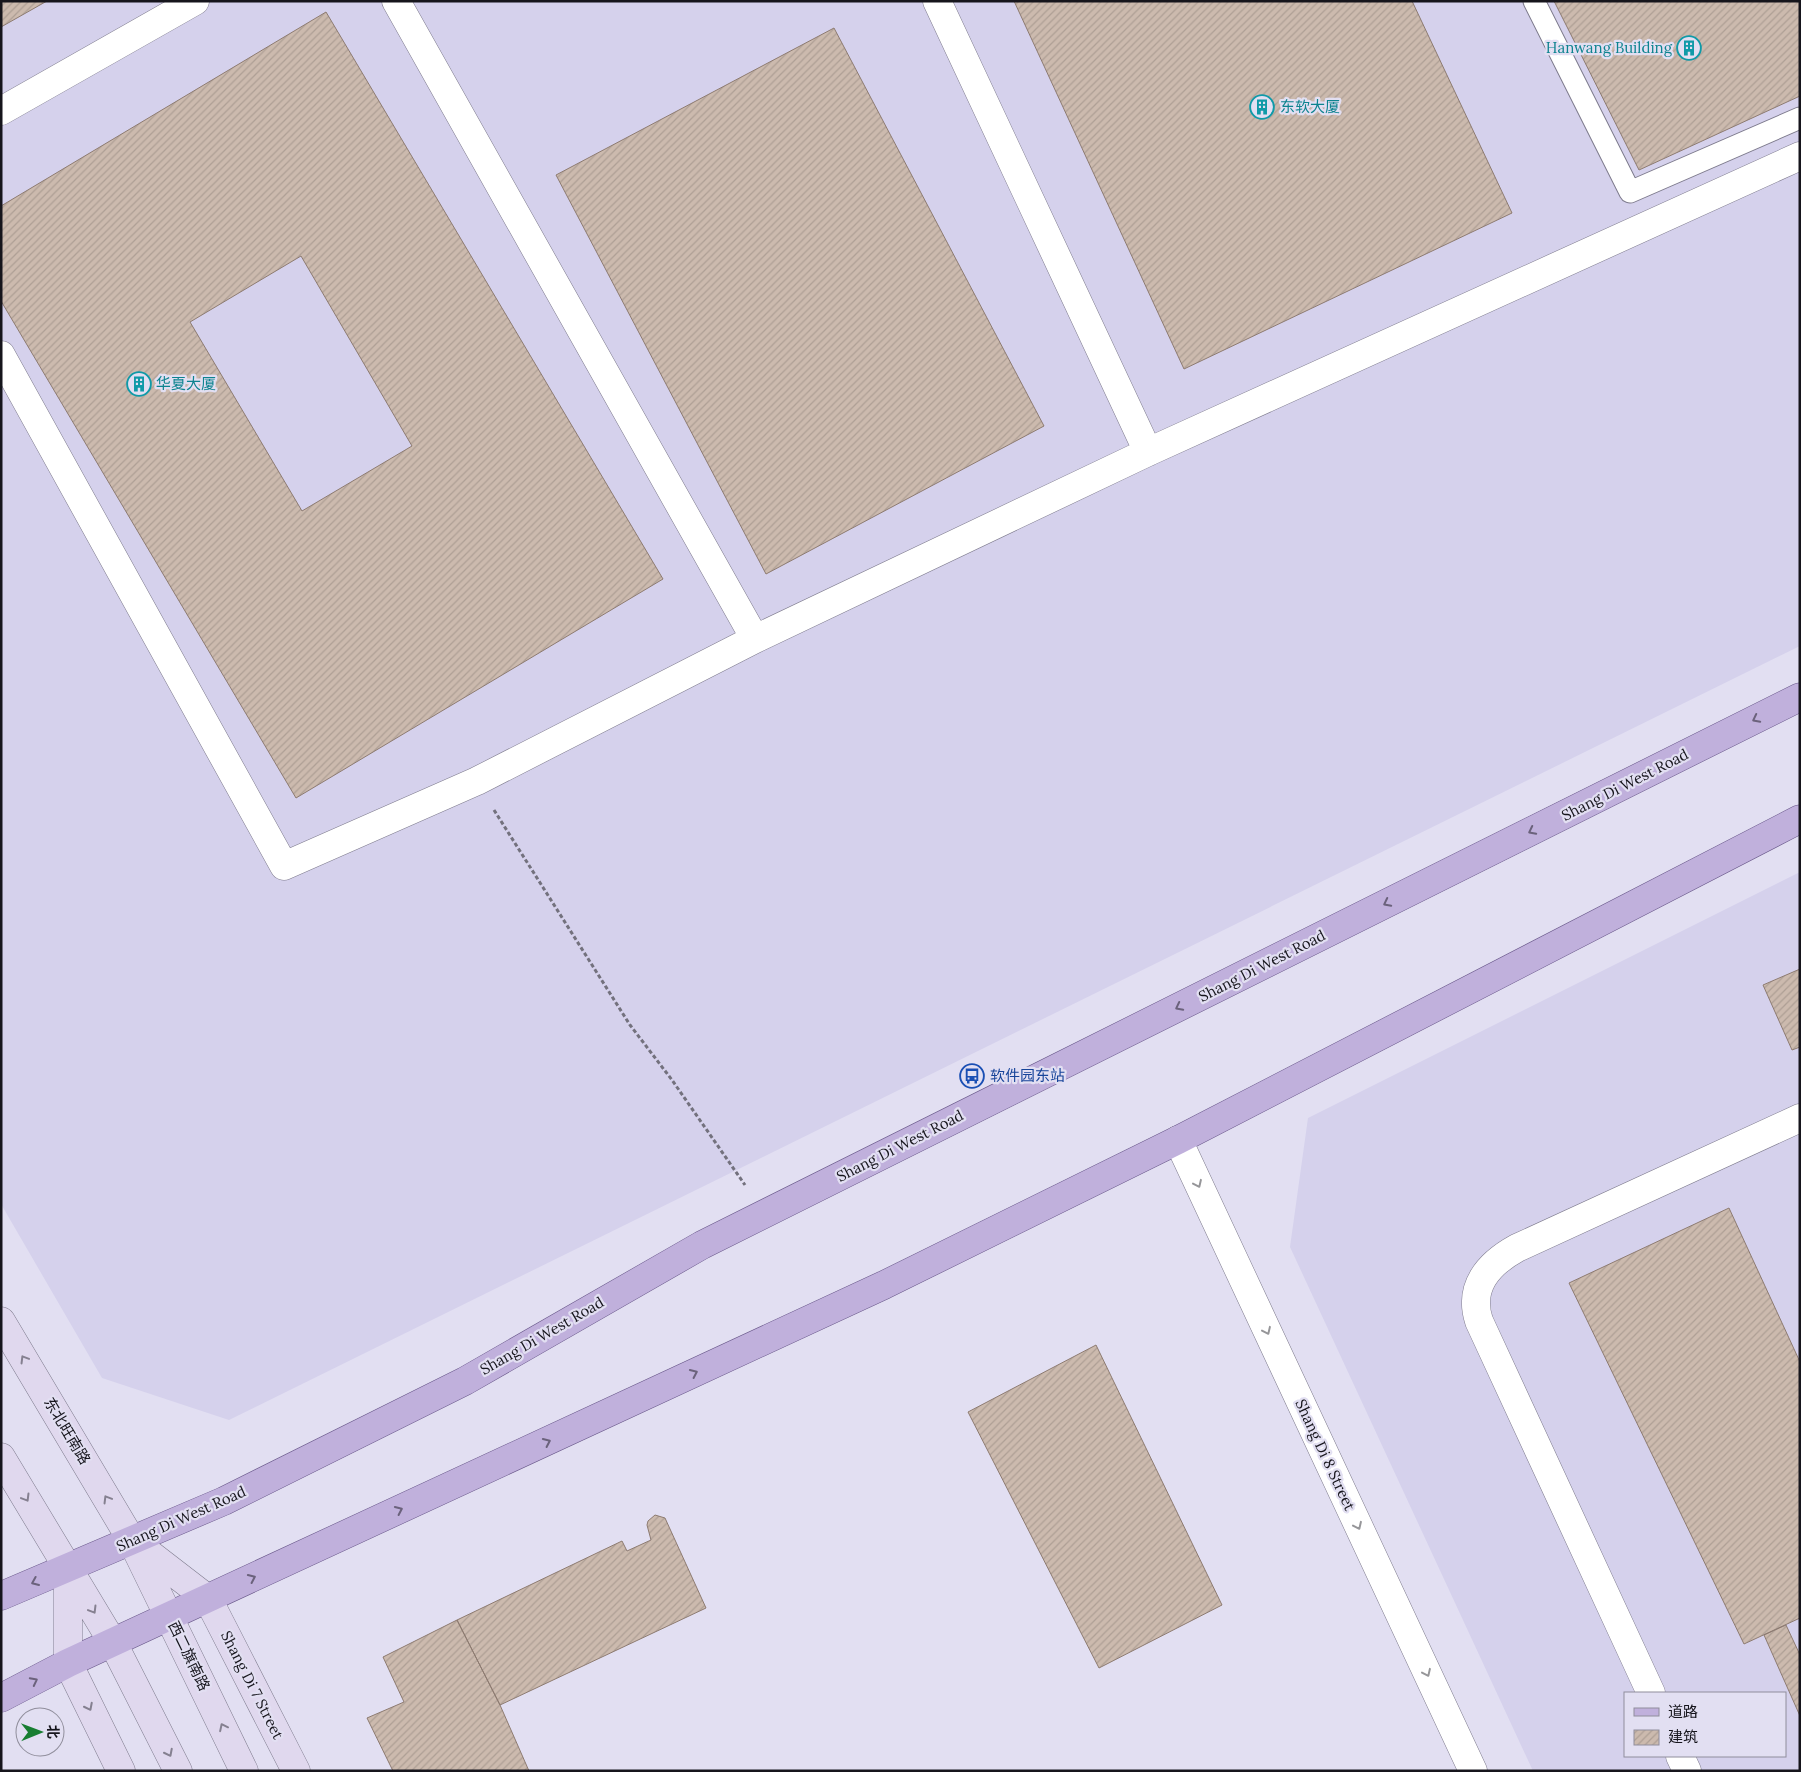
<svg xmlns="http://www.w3.org/2000/svg" width="1801" height="1772" font-family="Lora,'Noto Sans SC',serif">
<style>
.built{fill:#d5d1ec;fill-rule:evenodd}
.building{fill:url(#building-hatch);stroke:#8d7b71;fill-rule:evenodd}
.lines{fill:none;stroke-linecap:round;stroke-linejoin:round}
.service-casing{stroke:#7e7b8d;stroke-width:23}
.minor-casing{stroke:#7e7b8d;stroke-width:29}
.secondary-casing{stroke:#7e7b8d;stroke-width:29}
.primary-casing{stroke:#69588a;stroke-width:29}
.path{stroke:#73717d;stroke-width:3;stroke-dasharray:4 2.5;stroke-linecap:butt}
.service{stroke:#fff;stroke-width:21}
.minor{stroke:#fff;stroke-width:28}
.secondary{stroke:#e0d8ee;stroke-width:28}
.primary{stroke:#c0b0dc;stroke-width:28}
.oneway{stroke:#6b627c}
.oneway2{stroke:#969699}
.oneway3{stroke:#858090}
.labels{text-anchor:middle;stroke-width:4.5;stroke-linejoin:round;paint-order:stroke}
.culture-label{font-size:15px;fill:#0d838f;stroke:#e2dff2;text-anchor:start}
.street-label{font-size:15px;fill:#16151c;stroke:#e2dff2}
.transit-label{font-size:15px;fill:#164399;stroke:#e2dff2;text-anchor:start}
</style>
<defs>
<pattern id="building-hatch" width="6" height="6" patternUnits="userSpaceOnUse" patternTransform="scale(1.25)"><rect width="6" height="6" fill="#ccbaae"/><path d="M-1 1l2-2M0 6l6-6M5 7l2-2" fill="none" stroke="#ae9f95"/></pattern>
</defs>
<rect width="100%" height="100%" fill="#e2dff2"/>
<path class="built" d="M1,1h1799v645l-1571,774 -127,-42 -101,-174z
M1800,872v899h-267l-243,-524 18,-129zM1625,1693h160v63h-160z"/>
<path class="building" d="M1,1h46l-46,26z
M1014,1h398l100,212 -328,156z
M1554,1h246v95l-161,74z
M326,12l337,567 -367,219 -295,-497v-95zM301,256l111,190 -110,65 -112,-189z
M834,28l210,398 -278,148 -210,-399z
M1800,969v78l-8,3 -29,-65z
M1729,1208l71,154v256l-56,26 -175,-361z
M1096,1345l126,260 -123,63 -131,-256z
M655,1515l10,3 41,90 -206,97 -43,-85 165,-79 5,10 24,-11 -4,-15 1,-4z
M457,1620l43,85 29,66h-136l-26,-53 37,-16 -21,-45z
M1786,1625l14,30v61l-36,-81z"/>
<g class="lines">
<g class="service-casing">
<path id="service" d="M1534,1l96,191 170,-74"/>
</g>
<g class="minor-casing">
<path id="minor" d="M396,1l359,638
M937,1l211,451
M1,111l194,-110
M1,355l283,511 193,-85 278,-142 393,-187 652,-296
M1178,1140l295,631
M1651,1693l-172,-372c-11,-34 9,-57 38,-73l283,-130
M1680,1756l7,15"/>
</g>
<g class="secondary-casing">
<path id="secondary" d="M1,1321l131,220 112,230
M1,1457l112,186 65,128
M138,1545l70,54 88,172
M68,1568v95l53,108"/>
</g>
<g class="primary-casing">
<path id="primary" d="M1,1596l223,-95 241,-120 237,-136 1098,-548
M1,1698l67,-35 816,-378 294,-145 622,-321"/>
</g>
<path class="path" d="M494,810l136,215 42,55 73,105"/>
<use href="#service" class="service"/>
<use href="#minor" class="minor"/>
<use href="#secondary" class="secondary"/>
<use href="#primary" class="primary"/>
</g>
<defs><path id="oneway-chevron" d="M-2-3.5L2.5 0L-2 3.5" fill="none" stroke-width="1.6" stroke-linecap="round" stroke-linejoin="round" transform="scale(1.25)"/></defs>
<g class="oneway">
<use href="#oneway-chevron" transform="translate(1756 719) rotate(153)"/>
<use href="#oneway-chevron" transform="translate(1532 831) rotate(153)"/>
<use href="#oneway-chevron" transform="translate(1387 903) rotate(153)"/>
<use href="#oneway-chevron" transform="translate(1179 1007) rotate(153)"/>
<use href="#oneway-chevron" transform="translate(694 1373) rotate(-25)"/>
<use href="#oneway-chevron" transform="translate(547 1442) rotate(-25)"/>
<use href="#oneway-chevron" transform="translate(399 1510) rotate(-25)"/>
<use href="#oneway-chevron" transform="translate(252 1578) rotate(-25)"/>
<use href="#oneway-chevron" transform="translate(35 1582) rotate(157)"/>
<use href="#oneway-chevron" transform="translate(34 1681) rotate(-27)"/>
</g>
<g class="oneway2">
<use href="#oneway-chevron" transform="translate(1198 1184) rotate(65)"/>
<use href="#oneway-chevron" transform="translate(1267 1331) rotate(65)"/>
<use href="#oneway-chevron" transform="translate(1358 1526) rotate(65)"/>
<use href="#oneway-chevron" transform="translate(1427 1673) rotate(65)"/>
</g>
<g class="oneway3">
<use href="#oneway-chevron" transform="translate(24 1359) rotate(-121)"/>
<use href="#oneway-chevron" transform="translate(26 1498) rotate(59)"/>
<use href="#oneway-chevron" transform="translate(107 1499) rotate(-121)"/>
<use href="#oneway-chevron" transform="translate(93 1610) rotate(59)"/>
<use href="#oneway-chevron" transform="translate(89 1707) rotate(63)"/>
<use href="#oneway-chevron" transform="translate(223 1727) rotate(-116)"/>
<use href="#oneway-chevron" transform="translate(169 1753) rotate(63)"/>
</g>
<defs>
<g id="building-ring" transform="scale(1.25)"><circle r="9.5" fill="#e2dff2" stroke="#0f9aa8" stroke-width="1.5"/><path d="M-4-6H4V6H1V3H-1V6H-4ZM-2.5-4.3h1.7v1.8h-1.7ZM.8-4.3h1.7v1.8H.8ZM-2.5-1h1.7V.8h-1.7ZM.8-1h1.7V.8H.8Z" fill="#0f9aa8"/></g>
<g id="bus-ring" transform="scale(1.25)"><circle r="9.5" fill="#e2dff2" stroke="#1a4fb4" stroke-width="1.5"/><path d="M-5-6H5V4H4V6H2V4H-2V6H-4V4H-5ZM-3.5-4V0h7V-4ZM-3.5 1.2v1.5H-2V1.2ZM2 1.2v1.5H3.5V1.2Z" fill="#1a4fb4"/></g>
</defs>
<g fill-rule="evenodd">
<use href="#building-ring" x="1689" y="48"/>
<use href="#building-ring" x="1262" y="107"/>
<use href="#building-ring" x="139" y="384"/>
<use href="#bus-ring" x="972" y="1076"/>
</g>
<g class="labels">
<g class="culture-label">
<text x="1672" y="53" text-anchor="end">Hanwang Building</text>
<text x="1280" y="112">东软大厦</text>
<text x="156" y="389">华夏大厦</text>
</g>
<g class="street-label">
<text transform="translate(1625 785) rotate(-27)" y="5">Shang Di West Road</text>
<text transform="translate(1262 966) rotate(-27)" y="5">Shang Di West Road</text>
<text transform="translate(900 1146) rotate(-27)" y="5">Shang Di West Road</text>
<text transform="translate(542 1336) rotate(-30)" y="5">Shang Di West Road</text>
<text transform="translate(67 1431) rotate(59)" y="5">东北旺南路</text>
<text transform="translate(1325 1455) rotate(65)" y="5">Shang Di 8 Street</text>
<text transform="translate(181 1519) rotate(-24)" y="5">Shang Di West Road</text>
<text transform="translate(189 1656) rotate(64)" y="5">西二旗南路</text>
<text transform="translate(252 1685) rotate(63)" y="5">Shang Di 7 Street</text>
</g>
<g class="transit-label">
<text x="990" y="1081">软件园东站</text>
</g>
</g>
<rect width="1801" height="1772" fill="none" stroke="#16151c" stroke-width="5"/>
<rect x="1624" y="1692" width="162" height="65" fill="#e2dff2" stroke="#908e9c"/>
<rect x="1634" y="1708" width="25" height="8" fill="#c0b0dc" stroke="#908e9c"/>
<text x="1668" y="1717" font-size="15" fill="#16151c">道路</text>
<rect x="1634" y="1730" width="25" height="15" fill="url(#building-hatch)" stroke="#908e9c"/>
<text x="1668" y="1742" font-size="15" fill="#16151c">建筑</text>
<g transform="translate(40 1732) rotate(89)"><circle r="24" fill="#e2dff2" stroke="#908e9c"/>
<path d="M0-4L9 19L0 12L-9 19Z" fill="#187e32"/>
<text y="-8" font-size="14" font-weight="bold" text-anchor="middle" fill="#16151c">北</text>
</g>
</svg>
